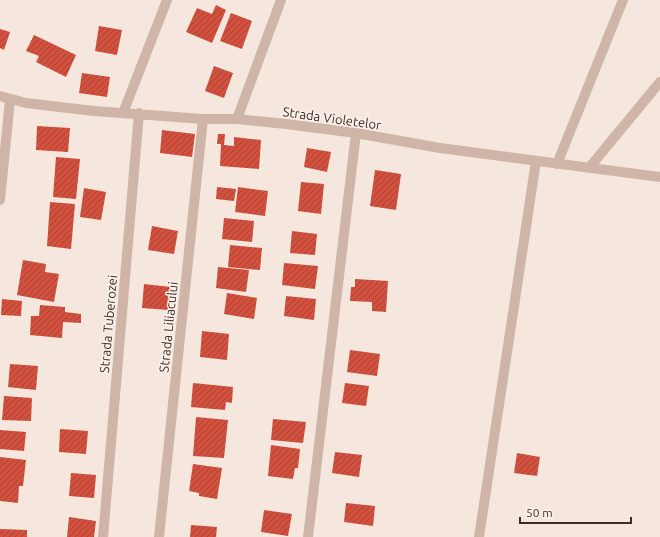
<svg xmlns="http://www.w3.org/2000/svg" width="660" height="537" font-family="Ubuntu,sans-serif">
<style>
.building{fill:url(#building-hatch)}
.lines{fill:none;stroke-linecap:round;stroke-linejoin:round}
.minor{stroke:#ceb5a7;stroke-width:10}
.labels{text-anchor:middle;stroke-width:3;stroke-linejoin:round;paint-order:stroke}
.street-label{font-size:13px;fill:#3a2c28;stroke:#fcf1ea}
</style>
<defs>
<pattern id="building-hatch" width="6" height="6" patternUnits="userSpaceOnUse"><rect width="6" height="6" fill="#d1513e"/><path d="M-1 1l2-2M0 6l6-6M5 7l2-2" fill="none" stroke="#ab4334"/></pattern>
</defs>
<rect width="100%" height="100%" fill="#f5e7dd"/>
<path class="building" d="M216,5l10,5 -14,33 -26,-11 11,-24 15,6z
M231,13l21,8 -10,28 -22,-8z
M99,26l23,4 -5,25 -22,-4z
M0,29l10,3 -6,18 -4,-2z
M34,35l42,20 -10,22 -30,-15 3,-6 -13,-5z
M214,66l19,7 -9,25 -19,-7z
M82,73l28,4 -3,20 -28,-4z
M37,126l33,2 -2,24 -32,-2z
M162,130l33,4 -3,23 -32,-4z
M218,134h7l-1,11 10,1v-9l27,3 -2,29 -39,-3 1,-22h-4z
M307,148l24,4 -4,20 -23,-5z
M56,157l24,2 -4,40 -23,-2z
M375,170l26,4 -5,36 -26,-4z
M301,182l23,2 -3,30 -23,-3z
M217,187l19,2 -2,12 -18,-2z
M238,187l30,4 -3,25 -30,-4z
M84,188l22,4 -5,28 -21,-3z
M50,202l25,2 -4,45 -24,-3z
M224,218l30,3 -2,21 -30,-3z
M152,226l26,5 -4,23 -26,-4z
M292,231l25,3 -2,21 -25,-2z
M230,245l32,3 -2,22 -32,-3z
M23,260l23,4 -1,8 14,2 -5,28 -37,-7z
M284,263l34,3 -3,23 -33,-4z
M218,267l31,3 -3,22 -30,-4z
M355,279l33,2 -2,31 -14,-1v-9l-22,-1 1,-14h4z
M144,284l27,3 -2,23 -27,-2z
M227,293l30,5 -3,21 -30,-5z
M286,296l30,3 -2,21 -30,-4z
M2,299l20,2 -1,15 -20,-1z
M40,305l25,2v5l16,2v9l-18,-1 -1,16 -32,-3 1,-19h8z
M202,331l27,3 -2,26 -27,-3z
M350,350l30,4 -3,22 -30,-4z
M10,364l28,2 -2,24 -28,-3z
M193,383l40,4 -1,16 -6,-1 -1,8 -34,-3z
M345,383l24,3 -3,20 -24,-3z
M4,396l28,2 -1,23 -29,-1z
M196,417l32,3 -4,38 -31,-2z
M273,419l33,3 -3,21 -32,-3z
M60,429l28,2 -2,23 -27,-2z
M0,430l26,2 -2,19 -24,-2z
M271,445l29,4 -2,19h-3l-2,11 -25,-3z
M335,452l27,3 -3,22 -27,-4z
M517,453l23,4 -3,19 -23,-3z
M0,457l26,3 -3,26h-4l-1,17 -18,-2z
M193,464l29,4 -5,31 -18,-3v-3l-10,-2z
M71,473l25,2 -2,23 -25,-2z
M346,503l29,3 -2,20 -29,-4z
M264,510l28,4 -4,22 -27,-4z
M69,517l27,4 -2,16h-27z
M191,525l26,2 -1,10h-26z
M0,529l27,1v7h-27z"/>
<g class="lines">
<path class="minor" d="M0,96l26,7 68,8 109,8h34l49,5 70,9 84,15 220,29
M123,113l44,-113
M237,119l44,-119
M557,164l66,-164
M589,168l71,-86
M0,200l10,-100
M103,537l36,-424
M159,537l44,-418
M308,537l48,-404
M479,537l57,-376"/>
</g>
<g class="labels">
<g class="street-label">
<text transform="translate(332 118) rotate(8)" y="5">Strada Violetelor</text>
<text transform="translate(108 324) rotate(-85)" y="5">Strada Tuberozei</text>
<text transform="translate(168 327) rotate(-84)" y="5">Strada Liliacului</text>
</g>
</g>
<path d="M520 517v6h111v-6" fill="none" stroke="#3a2c28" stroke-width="2"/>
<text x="526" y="517" font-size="12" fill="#3a2c28" stroke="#fcf1ea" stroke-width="3" paint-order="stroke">50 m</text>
</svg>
